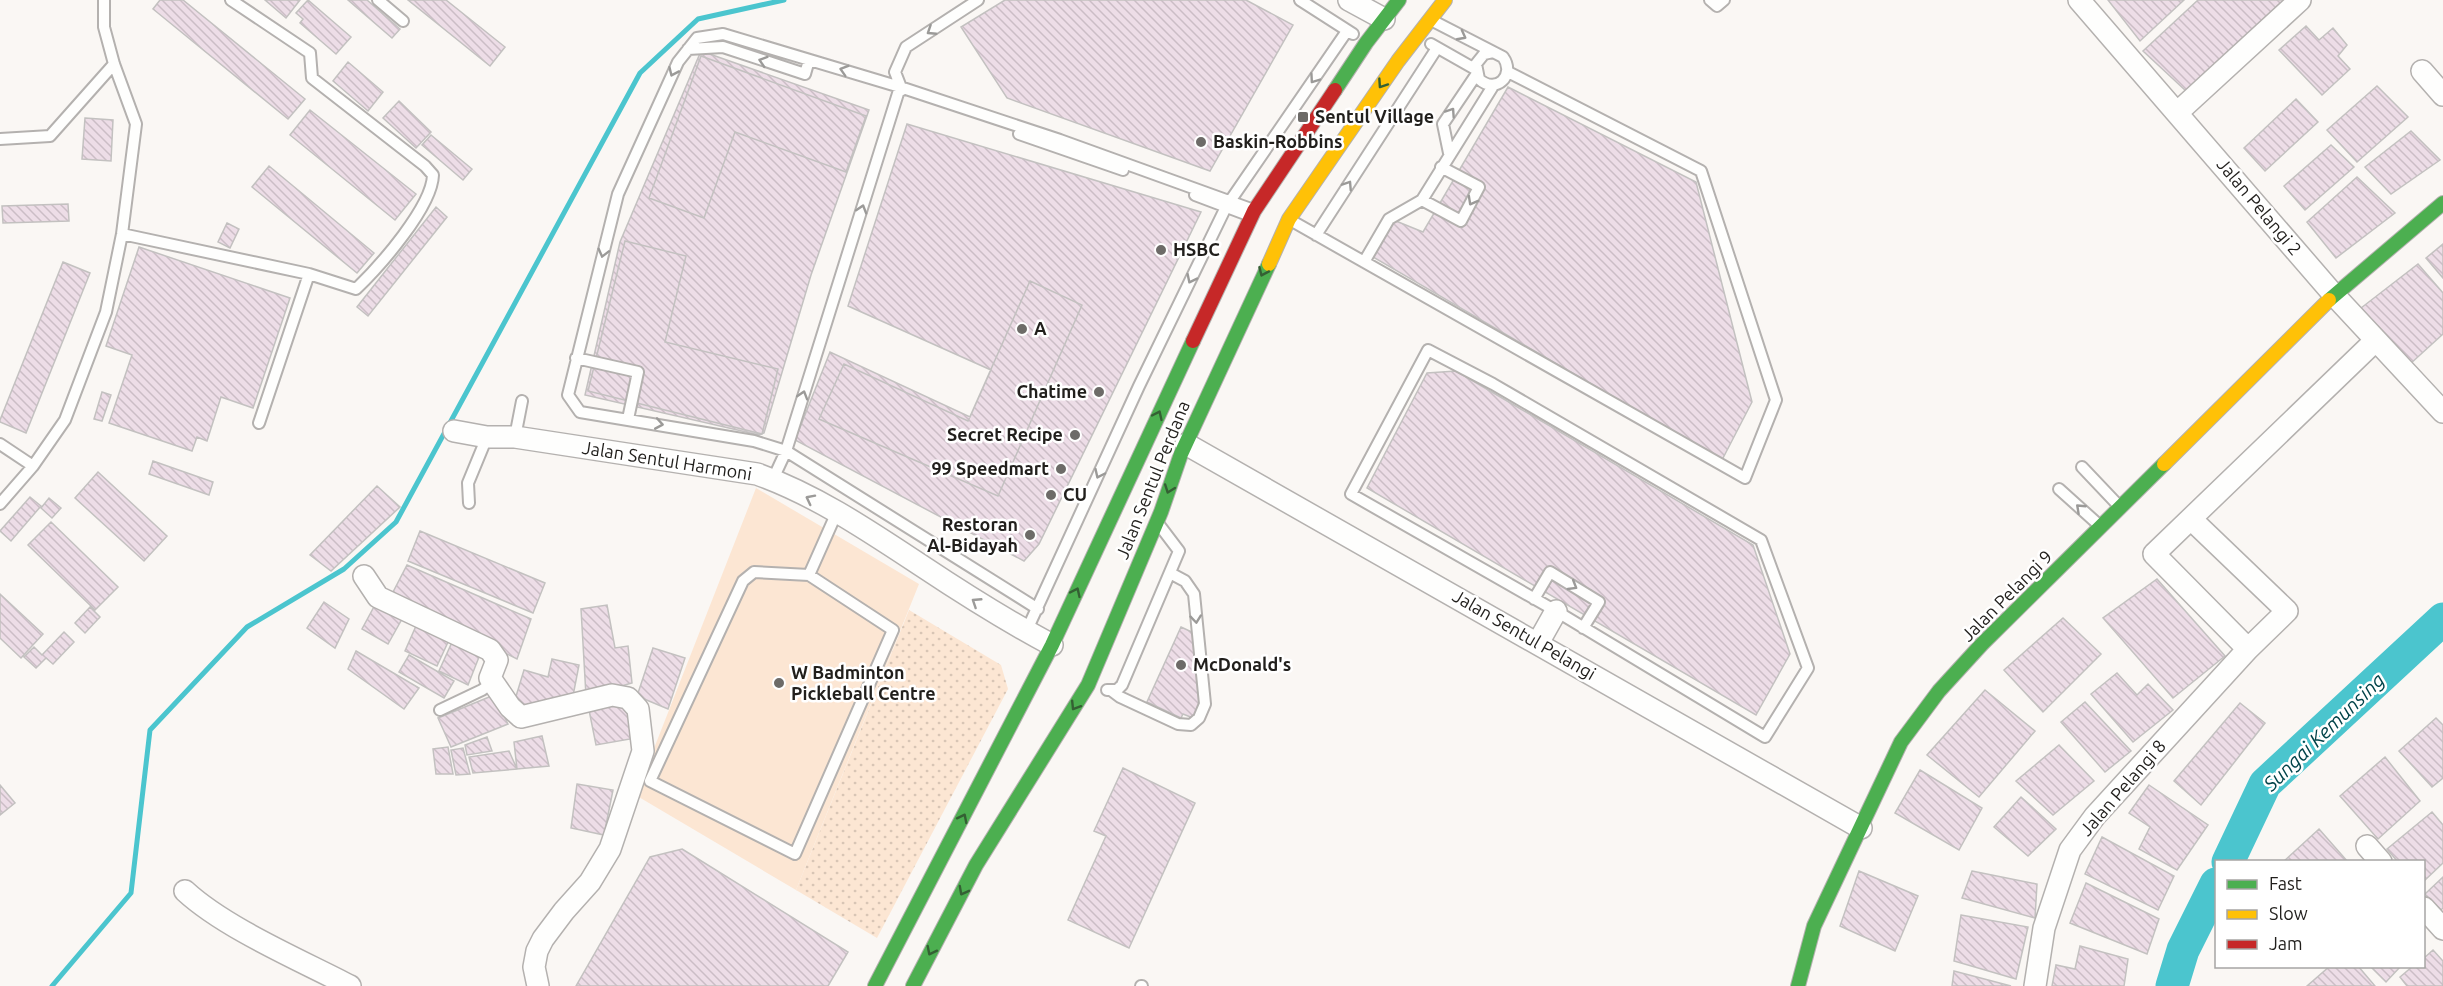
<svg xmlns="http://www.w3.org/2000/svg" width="2443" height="986" font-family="Ubuntu,sans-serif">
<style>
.grass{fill:url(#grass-dots)}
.pitch{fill:#fce6d3}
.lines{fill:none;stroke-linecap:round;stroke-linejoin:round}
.stream{stroke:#4bc5ce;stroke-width:5}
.river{stroke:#4bc5ce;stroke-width:33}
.building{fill:url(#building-back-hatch);stroke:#c3c1c0;stroke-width:1.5}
.lane-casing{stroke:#b4b1af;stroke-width:14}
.street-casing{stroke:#b4b1af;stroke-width:24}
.fast-casing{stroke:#b4b1af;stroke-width:16}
.slow-casing{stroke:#b4b1af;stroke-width:16}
.jam-casing{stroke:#b4b1af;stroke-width:16}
.lane{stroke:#fefefd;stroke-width:10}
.street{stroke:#fefefd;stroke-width:21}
.fast{stroke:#4caf50;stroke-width:14}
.slow{stroke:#ffc107;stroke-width:14}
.jam{stroke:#c62828;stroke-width:14}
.oneway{stroke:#9b9a98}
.oneway2{stroke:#346033}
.poi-dot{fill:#6d6b68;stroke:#fff;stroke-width:2}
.labels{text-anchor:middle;stroke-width:5;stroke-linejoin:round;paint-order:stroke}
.poi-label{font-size:18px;font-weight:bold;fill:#211f1c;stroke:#fff;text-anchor:start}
.street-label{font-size:18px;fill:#211f1c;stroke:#fff}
.water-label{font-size:20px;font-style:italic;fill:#014349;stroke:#fff}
</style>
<defs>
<pattern id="grass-dots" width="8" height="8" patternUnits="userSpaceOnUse" patternTransform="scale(1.5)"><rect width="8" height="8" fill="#fce6d3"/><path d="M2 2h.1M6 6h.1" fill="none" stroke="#d8c5b5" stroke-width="1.8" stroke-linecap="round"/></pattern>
<pattern id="building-back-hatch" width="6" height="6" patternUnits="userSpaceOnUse" patternTransform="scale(1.5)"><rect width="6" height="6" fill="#eddde7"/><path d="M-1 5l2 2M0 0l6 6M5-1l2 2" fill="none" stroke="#cbbdc6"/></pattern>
</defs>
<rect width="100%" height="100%" fill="#faf7f4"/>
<path class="grass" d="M909,610l92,55 7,24 -131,249 -81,-48z"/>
<path class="pitch" d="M756,488l163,96 -123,306 -164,-97 19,-37z"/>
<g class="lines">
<path class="stream" d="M52,986l79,-93 19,-163 97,-103 97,-58 52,-47 244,-449 58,-54 86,-19"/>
<path class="river" d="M2228,862l37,-78 178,-165
M2172,986l11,-36 33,-66"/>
</g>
<path class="building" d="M160,0h23l122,99 -17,20 -135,-110z
M265,0h35l-14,18z
M308,0l43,37 -15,17 -36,-31 3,-4 -7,-6z
M348,0h19l33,29 -8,9z
M408,0h38l59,47 -15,19z
M1005,0h241l47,25 -83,146 -203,-73 -46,-71z
M2108,0h76l-44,41z
M2198,0h86l-98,91 -43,-40z
M2306,26l13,14 14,-12 14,17 -9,11 12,13 -28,26 -43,-45z
M701,51l168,59 -58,165 -47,158 -5,2 -174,-40 35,-153z
M701,56l165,60 -20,56 -111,-40 -31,86 -55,-20z
M348,62l35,30 -15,19 -35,-30z
M2377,86l31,31 -51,45 -30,-32z
M1508,87l188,95 56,220 -30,58 -349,-203 18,-38 32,13z
M2296,99l22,23 -53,49 -21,-23z
M399,101l32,31 -15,16 -33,-30z
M310,110l106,84 -21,26 -105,-85z
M85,118l28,2 -2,41 -29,-2z
M907,124l294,88 -162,332 -15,17 -229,-121 35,-88 140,65 21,-47 -143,-64z
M2411,131l29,29 -49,34 -26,-27z
M431,135l41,34 -9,11 -41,-35z
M2331,145l23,22 -49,43 -21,-24z
M269,166l105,87 -17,20 -105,-86z
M2357,177l38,36 -59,45 -29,-36z
M68,204l1,17 -66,2 -1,-17z
M436,207l11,10 -79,99 -11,-9z
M227,223l12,6 -9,19 -12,-6z
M625,241l61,15 -21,86 113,27 -16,65 -174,-43z
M2443,244v34l-17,-20z
M139,247l151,51 -37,110 -32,-11 -14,44 -10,-4 -5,14 -83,-28 23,-68 -26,-9z
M63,262l27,11 -64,160 -26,-11v-2z
M2418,264l25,29v41l-34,31 -48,-57z
M1030,281l52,24 -84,191 -179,-77 25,-55 124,57z
M1456,371l297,174 37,109 -34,61 -389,-227 60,-115z
M102,392l9,3 -9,26 -8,-2z
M153,461l60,21 -4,13 -60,-21z
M98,472l69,64 -23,25 -69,-63z
M377,486l23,21 -69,64 -21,-16z
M30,497l11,9 -30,35 -11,-10z
M49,498l12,10 -9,10 -11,-10z
M51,522l67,65 -23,23 -67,-65z
M420,531l125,52 -12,30 -125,-52z
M407,565l124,54 -14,40 -126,-63z
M2157,579l68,77 -52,42 -70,-80z
M0,594l43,40 -22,24 -21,-20z
M324,602l25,17 -14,29 -28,-20z
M376,603l26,16 -14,25 -26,-15z
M607,605l8,43 13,-2 4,37 -46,13 -5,-87z
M90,607l10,10 -15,16 -10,-10z
M2063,618l38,36 -58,58 -39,-42z
M416,626l33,14 -12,26 -32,-15z
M1181,627l13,6 9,65 -10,20 -10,-4 -2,4 -34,-16z
M64,632l10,10 -21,22 -7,-6 -10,10 -12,-11 10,-10 8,8z
M453,640l28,12 -13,33 -29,-14z
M653,648l32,10 -17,51 -31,-13z
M356,651l63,37 -15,21 -56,-40z
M409,655l45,26 -10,17 -45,-26z
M552,659l27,6 -7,36 -31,6 -27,-4 10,-33 24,7z
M2117,673l20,22 11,-11 25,26 -40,32 -42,-48z
M1985,690l50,41 -56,66 -52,-42z
M494,695l14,29 -57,23 -13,-29z
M2085,702l46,49 -26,21 -44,-50z
M627,703l9,35 -40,7 -7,-35z
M2240,703l25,20 -64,82 -27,-24z
M2436,718l7,7v53l-11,9 -33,-36z
M542,736l7,30 -32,3 -3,-27z
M487,737l5,14 -25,4 -2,-10z
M2059,745l35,36 -41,34 -37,-34z
M448,747l5,27h-17l-3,-25z
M463,748l7,26 -14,1 -5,-25z
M509,751l8,18 -44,4 -4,-16z
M2385,757l35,44 -42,38 -38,-43z
M1123,768l72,35 -66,145 -61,-28 38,-84 -12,-5z
M1920,770l62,38 -23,42 -64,-37z
M577,784l36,6 -9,45 -33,-7z
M0,785l15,18 -15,12z
M2149,785l59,40 -31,45 -38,-21 11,-22 -21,-14z
M2021,797l35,32 -28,27 -34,-29z
M2432,812l11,13v38l-19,18v-19h-26l-11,-13z
M2319,829l29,33h-65z
M2102,837l72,39 -16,34 -73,-36z
M682,849l166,103 -20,34h-252l74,-129z
M1859,871l59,25 -23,55 -55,-25z
M1972,871l65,13 -2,34 -73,-20z
M2443,877v31l-2,2 -16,-16z
M2086,883l73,36 -12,35 -77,-31z
M1961,915l67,12 -12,52 -62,-18z
M2080,946l48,13 -4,27h-72l4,-21 19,4z
M2433,950l10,11v25h-36l-7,-9 13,-11h11v-8z
M2330,966h28l17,20h-68z
M2370,966h31l-15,16z
M1954,971l57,15h-59z"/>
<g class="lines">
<g class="lane-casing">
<path id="lane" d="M378,0l25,21
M1300,0l53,34
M1710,0l7,6 7,-6
M1433,21l70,36c13,18 -7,38 -24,22l-3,-15 8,-10 9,-2
M1431,44l44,25
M688,49l35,-2 82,27 4,-14
M902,90l-7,-18 11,-25 72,-47
M1019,134l104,36
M0,139l50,-3 64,-72
M1449,153l-6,-29 33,-49
M1195,195l53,20
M1422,200l39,21 18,-34 -38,-20
M1292,221l453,257 31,-78 -75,-229 -193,-99
M122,234l187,40 47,15c24,-23 76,-82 77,-114l-8,-9 -113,-88 -2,-25 -79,-53
M1316,235l121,-187
M1364,262l25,-43 33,-19 71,-114
M1428,350l65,34 268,156 47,128 -43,69 -209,-126 -205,-117z
M576,358l62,14 -10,47
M259,423l50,-149
M515,437l7,-36
M0,444l33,22
M2082,467l37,39
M773,479l13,-28 114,-364
M2059,489l40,36
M469,503l-1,-20 19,-46
M0,504l33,-38 32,-46 41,-108 16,-78 14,-110 -22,-60 -10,-37v-27
M754,572l55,3 84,55 -98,224 -145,-73 93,-200z
M809,575l28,-63
M1534,599l16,-27 49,30 -16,26
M1038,609l-252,-158 -32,-10 -174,-29 -12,-17 50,-201 60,-132 19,-24 26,-4 177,53 160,53 191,69
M1026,632l113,-246 87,-179 121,-176
M1107,690h10l5,-5 57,-134 -19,-25
M1112,691l8,6 58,27 13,1 8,-7 6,-14 -11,-110 -9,-13 -15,-8
M440,710l42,-20 11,-8
M1141,986h1"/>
</g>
<g class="street-casing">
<path id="street" d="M1349,0l35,19
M2079,0l255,295 109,117
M2422,71l21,24
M2178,112l122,-112
M454,431l33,6h28l242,37c59,21 112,57 165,92 42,28 85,55 130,79
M1186,444l675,384
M364,576l14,21 112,53 7,10 -7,18 20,29 11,10 91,-22 16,3 10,11 5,42 -33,98 -20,33 -26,29 -21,28 -6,12 -3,16 4,19
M1538,643l18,-32
M2248,649l-94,-95 222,-214
M2367,846l14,16
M185,891c40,37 115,69 165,95
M2424,908l19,21
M2035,986l9,-58 26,-78 25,-34 153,-167 39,-38 -96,-92"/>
</g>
<g class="fast-casing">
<path id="fast" d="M1335,90l31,-47 33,-43
M2329,300l114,-97
M875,986l177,-341 141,-304
M913,986l63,-121 112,-180 73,-173 20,-58 88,-190
M1798,986l16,-60 87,-184 38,-51 43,-47 182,-180"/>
</g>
<g class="slow-casing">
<path id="slow" d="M1269,264l20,-45 109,-158 47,-61
M2164,464l165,-164"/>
</g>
<g class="jam-casing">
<path id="jam" d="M1193,341l61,-130 81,-121"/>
</g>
<use href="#lane" class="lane"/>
<use href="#street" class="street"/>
<use href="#fast" class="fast"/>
<use href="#slow" class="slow"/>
<use href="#jam" class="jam"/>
</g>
<defs><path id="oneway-chevron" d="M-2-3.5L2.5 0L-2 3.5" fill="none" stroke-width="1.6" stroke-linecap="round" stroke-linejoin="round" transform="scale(1.5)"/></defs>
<g class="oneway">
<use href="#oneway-chevron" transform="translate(931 31) rotate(147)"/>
<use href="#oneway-chevron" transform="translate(1462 36) rotate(28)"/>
<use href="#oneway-chevron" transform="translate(763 61) rotate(-162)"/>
<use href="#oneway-chevron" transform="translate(844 70) rotate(-163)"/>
<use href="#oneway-chevron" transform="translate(673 72) rotate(114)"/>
<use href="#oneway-chevron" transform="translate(1314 79) rotate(125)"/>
<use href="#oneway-chevron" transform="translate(1451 112) rotate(-56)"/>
<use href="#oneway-chevron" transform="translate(1348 185) rotate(-57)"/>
<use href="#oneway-chevron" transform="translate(1472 201) rotate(119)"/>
<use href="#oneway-chevron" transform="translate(862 209) rotate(-73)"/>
<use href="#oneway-chevron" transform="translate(603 253) rotate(104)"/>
<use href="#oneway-chevron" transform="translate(1191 279) rotate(116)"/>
<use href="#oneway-chevron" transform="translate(803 395) rotate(-73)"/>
<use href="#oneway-chevron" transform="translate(659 424) rotate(10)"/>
<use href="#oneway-chevron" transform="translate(1099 474) rotate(115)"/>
<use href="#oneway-chevron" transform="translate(810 499) rotate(-153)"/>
<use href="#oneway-chevron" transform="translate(2080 508) rotate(-137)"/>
<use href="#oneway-chevron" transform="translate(1573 586) rotate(31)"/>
<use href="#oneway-chevron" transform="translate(976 602) rotate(-147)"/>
<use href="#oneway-chevron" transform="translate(1196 619) rotate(84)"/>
</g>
<g class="oneway2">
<use href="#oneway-chevron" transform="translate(1382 84) rotate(124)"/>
<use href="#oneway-chevron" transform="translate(1263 272) rotate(114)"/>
<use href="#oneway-chevron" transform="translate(1158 415) rotate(-65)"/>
<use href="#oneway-chevron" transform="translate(1169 489) rotate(110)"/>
<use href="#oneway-chevron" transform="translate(1076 592) rotate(-65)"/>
<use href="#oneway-chevron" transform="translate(1075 706) rotate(122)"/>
<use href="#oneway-chevron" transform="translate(963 818) rotate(-63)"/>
<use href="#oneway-chevron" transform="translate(963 891) rotate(118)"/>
<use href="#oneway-chevron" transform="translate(931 951) rotate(117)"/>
</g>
<g class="poi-dot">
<rect x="1297" y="111" width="12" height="12" rx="3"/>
<circle cx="1201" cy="142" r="6"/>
<circle cx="1161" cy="250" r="6"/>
<circle cx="1022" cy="329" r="6"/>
<circle cx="1099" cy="392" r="6"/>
<circle cx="1075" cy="435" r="6"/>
<circle cx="1061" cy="469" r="6"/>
<circle cx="1051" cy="495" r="6"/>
<circle cx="1030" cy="535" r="6"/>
<circle cx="1181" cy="665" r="6"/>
<circle cx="779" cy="683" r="6"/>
</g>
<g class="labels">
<g class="poi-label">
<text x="1315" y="123">Sentul Village</text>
<text x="1213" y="148">Baskin-Robbins</text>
<text x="1173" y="256">HSBC</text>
<text x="1034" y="335">A</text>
<text x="1087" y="398" text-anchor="end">Chatime</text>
<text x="1063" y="441" text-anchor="end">Secret Recipe</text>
<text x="1049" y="475" text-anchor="end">99 Speedmart</text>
<text x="1063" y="501">CU</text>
<text x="1018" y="531" text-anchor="end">Restoran<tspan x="1018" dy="21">Al-Bidayah</tspan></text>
<text x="1193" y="671">McDonald's</text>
<text x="791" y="679">W Badminton<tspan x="791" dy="21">Pickleball Centre</tspan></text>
</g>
<g class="street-label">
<text transform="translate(2259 207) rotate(50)" y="6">Jalan Pelangi 2</text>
<text transform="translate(667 461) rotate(9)" y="6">Jalan Sentul Harmoni</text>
<text transform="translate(1153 480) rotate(-68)" y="6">Jalan Sentul Perdana</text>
<text transform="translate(2007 596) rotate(-45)" y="6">Jalan Pelangi 9</text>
<text transform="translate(1524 635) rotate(30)" y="6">Jalan Sentul Pelangi</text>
<text transform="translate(2123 788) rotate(-49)" y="6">Jalan Pelangi 8</text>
</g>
<g class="water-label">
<text transform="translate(2324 732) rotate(-44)" y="7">Sungai Kemunsing</text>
</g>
</g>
<rect x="2215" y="860" width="210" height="108" fill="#ffffff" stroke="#a6a5a4" stroke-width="1.5"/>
<rect x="2227" y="880" width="30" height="9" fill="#4caf50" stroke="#a6a5a4" stroke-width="1.5"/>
<text x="2269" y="890" font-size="18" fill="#211f1c">Fast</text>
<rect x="2227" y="910" width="30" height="9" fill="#ffc107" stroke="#a6a5a4" stroke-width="1.5"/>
<text x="2269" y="920" font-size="18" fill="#211f1c">Slow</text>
<rect x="2227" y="940" width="30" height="9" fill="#c62828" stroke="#a6a5a4" stroke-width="1.5"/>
<text x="2269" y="950" font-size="18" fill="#211f1c">Jam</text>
</svg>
